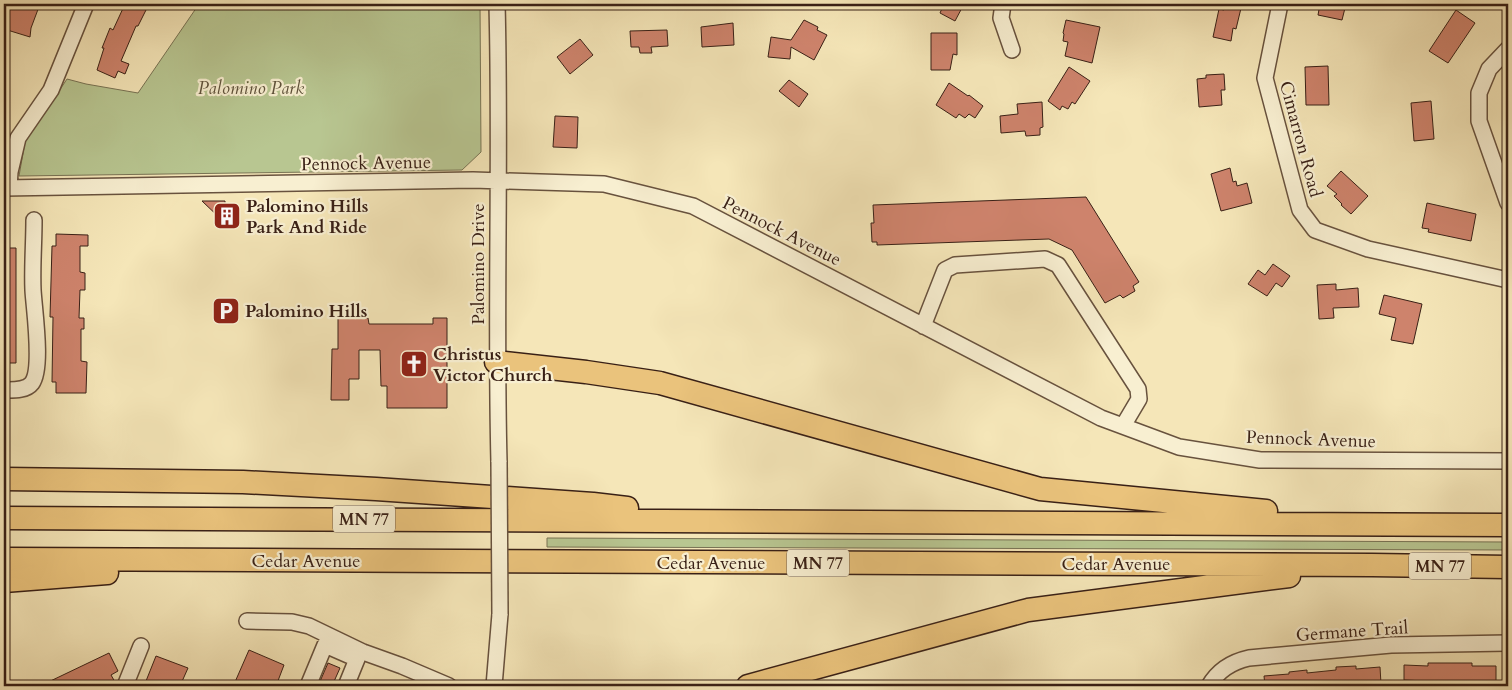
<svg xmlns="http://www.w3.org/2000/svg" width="1512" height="690" font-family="Cardo,serif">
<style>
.green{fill:#b8c691;stroke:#787354}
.building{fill:#ce836c;stroke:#392016}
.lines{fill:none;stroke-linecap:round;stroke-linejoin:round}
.minor-casing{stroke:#68523e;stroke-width:18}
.highway-casing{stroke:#392016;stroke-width:25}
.minor{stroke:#f8efd1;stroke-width:15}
.highway{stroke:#eac37c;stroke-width:22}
.minor-bridge-casing{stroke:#68523e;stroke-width:18;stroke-linecap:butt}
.minor-bridge{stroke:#f8efd1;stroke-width:15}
.labels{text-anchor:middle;stroke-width:4.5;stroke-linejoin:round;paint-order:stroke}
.shield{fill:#f8efd1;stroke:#725e4e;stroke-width:1}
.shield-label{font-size:16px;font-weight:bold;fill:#392016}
.park-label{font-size:18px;font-style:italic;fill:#5f523b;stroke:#f8efd1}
.street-label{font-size:18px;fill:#392016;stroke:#f8efd1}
.poi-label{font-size:18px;font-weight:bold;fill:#392016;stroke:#f8efd1;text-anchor:start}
</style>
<rect width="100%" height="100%" fill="#f5e6b8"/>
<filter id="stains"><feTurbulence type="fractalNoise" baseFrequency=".004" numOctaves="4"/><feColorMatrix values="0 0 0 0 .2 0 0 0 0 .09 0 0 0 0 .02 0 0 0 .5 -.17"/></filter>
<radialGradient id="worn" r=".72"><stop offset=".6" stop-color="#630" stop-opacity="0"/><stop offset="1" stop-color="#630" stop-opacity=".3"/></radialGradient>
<path class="green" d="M199,4h281l1,148 -19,18 -443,6 6,-34 42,-63 19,5 52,9z
M547,538l961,4v8l-961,-3z"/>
<path class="building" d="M12,4l8,3 1,-3h19l-9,24 -1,9 -26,-8v-4z
M125,4h24l-11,22h-2l-15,35 8,3 -4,10 -7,-3 -3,7 -18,-8 7,-22h-2l8,-20 3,2z
M944,4h20l-9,17 -15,-8z
M1225,4h17l-6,25 -3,-1 -2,13 -18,-4 6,-28 5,1z
M1320,4h26l-4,16 -24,-5z
M1456,10l19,13 -27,40 -19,-12z
M804,20l14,7 -1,3 10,5 -13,25 -23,-13 -1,12 -22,-2 3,-20 20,3z
M1066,20l34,7 -8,36 -27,-7 3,-14 -5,-1 1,-7 -1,-1z
M733,23l1,22 -32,2 -1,-20z
M667,30l1,16 -17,1 1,6h-12l-1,-6h-8l-1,-16z
M931,33h26v22l-4,-1 -3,16h-19z
M580,39l13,16 -23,19 -13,-17z
M1328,66l1,39h-23l-1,-38z
M1069,67l21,14 -15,23 -3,-2 -4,7 -6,-3 -2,4 -12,-9z
M1224,74l1,16h-4l1,15 -23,2 -2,-28 9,-1v-3z
M789,80l19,14 -9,13 -20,-16z
M949,83l19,13 1,-1 14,11 -8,12 -6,-4 -4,4 -6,-4 -3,4 -20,-13z
M1431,101l3,38 -20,2 -3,-38z
M1042,102l1,25 -3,1v7l-14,1 -1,-5 -24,2 -1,-17 18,-2 -1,-10z
M555,116l23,1 -1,31 -24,-1z
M1230,168l3,14 3,-1 1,5 10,-3 5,20 -31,8 -10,-37z
M1341,171l27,25 -17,18 -10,-9 1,-1 -8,-8 3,-2 -10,-8z
M1086,197l53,85 -6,4 2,5 -12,7 -3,-3 -15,8 -33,-53 -23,-11 -172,6v-3h-5l-1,-19h3l-1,-18z
M202,201h23v5l11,1 1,14h-14z
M1427,203l49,11 -5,27 -43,-9 1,-3 -7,-1z
M56,234l32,1v11h-8v26l5,1v17h-5l-1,28h5v11h-3v32l6,1 -1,31h-30v-11h-4l1,-65h-3l2,-71h4z
M4,248h12v115h-12z
M1273,264l17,12 -8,11 -6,-4 -9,13 -19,-12 10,-14 7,5z
M1336,284v6l22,-2 1,19 -26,1 1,10 -15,1 -2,-34z
M1384,295l38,9 -9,40 -22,-4 5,-22 -17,-4z
M338,318h30l1,6h64v-6h14v90h-60v-22h-6l-1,-36h-21v29h-10v21h-18l1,-51h6z
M249,650l35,15 -8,21h-40l1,-3 -2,-1z
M109,653l9,18 -7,4 4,7 -10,4h-65z
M156,656l32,12 -8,18h-36z
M328,663l12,5 -8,18h-14z
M1428,663h44v3h24v16l-22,-1v5h-48v-5l-22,-1v-15l24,1z
M1356,666v3l24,-2 1,17 -19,2v-4l-29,2v2h-68l-1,-10 25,-2v-2l18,-2v3l29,-3v-3z"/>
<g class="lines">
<g class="minor-casing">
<path id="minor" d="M497,4c4,152 -2,305 2,458
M1003,4l-2,14 11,32
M1280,4l-15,74 35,132 15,20 53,19 140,31
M1508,49l-19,20 -10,24v28l29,82
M9,187l1,-15 8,-34 33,-48 35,-86
M4,188l469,-8 131,4 89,22 408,212 78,29 81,13 248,1
M923,326l22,-56 10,-5 90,-6 13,6 80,124 1,10 -16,27
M4,390c9,0 22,1 28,-7 11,-15 2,-74 1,-93 -1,-23 1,-47 1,-70
M247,621l45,1 17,4 54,26 39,14 47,20
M125,686l16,-40
M308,686l17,-41 32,14 -11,27
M494,686l6,-72
M1209,686c9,-16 22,-24 40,-28l142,-13 117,-2"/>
</g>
<g class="highway-casing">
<path id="highway" d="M496,362l90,10 74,11 380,106 226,22
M4,479l239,3 133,7 217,15 34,4
M4,518l1504,7
M4,559l1368,6 136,2
M4,581l103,-8
M748,686l280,-76 261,-34"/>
</g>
<use href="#minor" class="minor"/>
<use href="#highway" class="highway"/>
<g class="minor-bridge-casing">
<path id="minor-bridge" d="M499,462l1,152"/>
</g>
<use href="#minor-bridge" class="minor-bridge"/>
</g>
<defs>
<g id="building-square" transform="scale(1.4375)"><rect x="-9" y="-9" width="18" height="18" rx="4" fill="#8f2418" stroke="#f8efd1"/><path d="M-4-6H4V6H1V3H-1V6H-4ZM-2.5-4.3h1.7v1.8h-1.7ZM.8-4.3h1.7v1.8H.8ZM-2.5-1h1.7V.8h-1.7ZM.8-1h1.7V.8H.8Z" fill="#fff"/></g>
<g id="parking-square" transform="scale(1.4375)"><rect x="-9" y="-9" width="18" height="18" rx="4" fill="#8f2418" stroke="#f8efd1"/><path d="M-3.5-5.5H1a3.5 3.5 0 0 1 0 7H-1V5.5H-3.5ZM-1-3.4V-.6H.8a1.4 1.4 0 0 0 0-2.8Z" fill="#fff"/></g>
<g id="church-square" transform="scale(1.4375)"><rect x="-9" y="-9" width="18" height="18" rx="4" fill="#8f2418" stroke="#f8efd1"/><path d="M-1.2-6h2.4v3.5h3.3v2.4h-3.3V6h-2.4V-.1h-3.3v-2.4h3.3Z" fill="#fff"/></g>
</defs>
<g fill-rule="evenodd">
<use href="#building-square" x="227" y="216"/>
<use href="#parking-square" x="226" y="311"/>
<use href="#church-square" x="414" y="364"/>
</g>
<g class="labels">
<g class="shield">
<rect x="333" y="505.5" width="62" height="27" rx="4"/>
<rect x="787" y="549.5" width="62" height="27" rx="4"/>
<rect x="1409" y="552.5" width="62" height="27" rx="4"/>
</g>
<g class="shield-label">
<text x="364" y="525">MN 77</text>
<text x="818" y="569">MN 77</text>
<text x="1440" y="572">MN 77</text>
</g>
<g class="park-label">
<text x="251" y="94">Palomino Park</text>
</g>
<g class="street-label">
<text transform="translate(1301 139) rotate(75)" y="6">Cimarron Road</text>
<text transform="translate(366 163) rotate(-1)" y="6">Pennock Avenue</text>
<text transform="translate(782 231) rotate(27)" y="6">Pennock Avenue</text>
<text transform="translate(478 264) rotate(-90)" y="6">Palomino Drive</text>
<text transform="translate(1311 439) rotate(2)" y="6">Pennock Avenue</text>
<text x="306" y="567">Cedar Avenue</text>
<text x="711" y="569">Cedar Avenue</text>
<text x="1116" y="570">Cedar Avenue</text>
<text transform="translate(1352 631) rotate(-4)" y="6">Germane Trail</text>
</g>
<g class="poi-label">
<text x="246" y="212">Palomino Hills<tspan x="246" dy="21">Park And Ride</tspan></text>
<text x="245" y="317">Palomino Hills</text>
<text x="433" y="360">Christus<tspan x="433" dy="21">Victor Church</tspan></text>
</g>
</g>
<rect width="1512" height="690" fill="none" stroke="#f5e6b8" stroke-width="20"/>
<rect x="5" y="5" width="1502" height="680" fill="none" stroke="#392016" stroke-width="2.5"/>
<rect x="10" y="10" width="1492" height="670" fill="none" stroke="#392016"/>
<rect width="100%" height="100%" filter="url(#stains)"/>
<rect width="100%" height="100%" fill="url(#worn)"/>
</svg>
